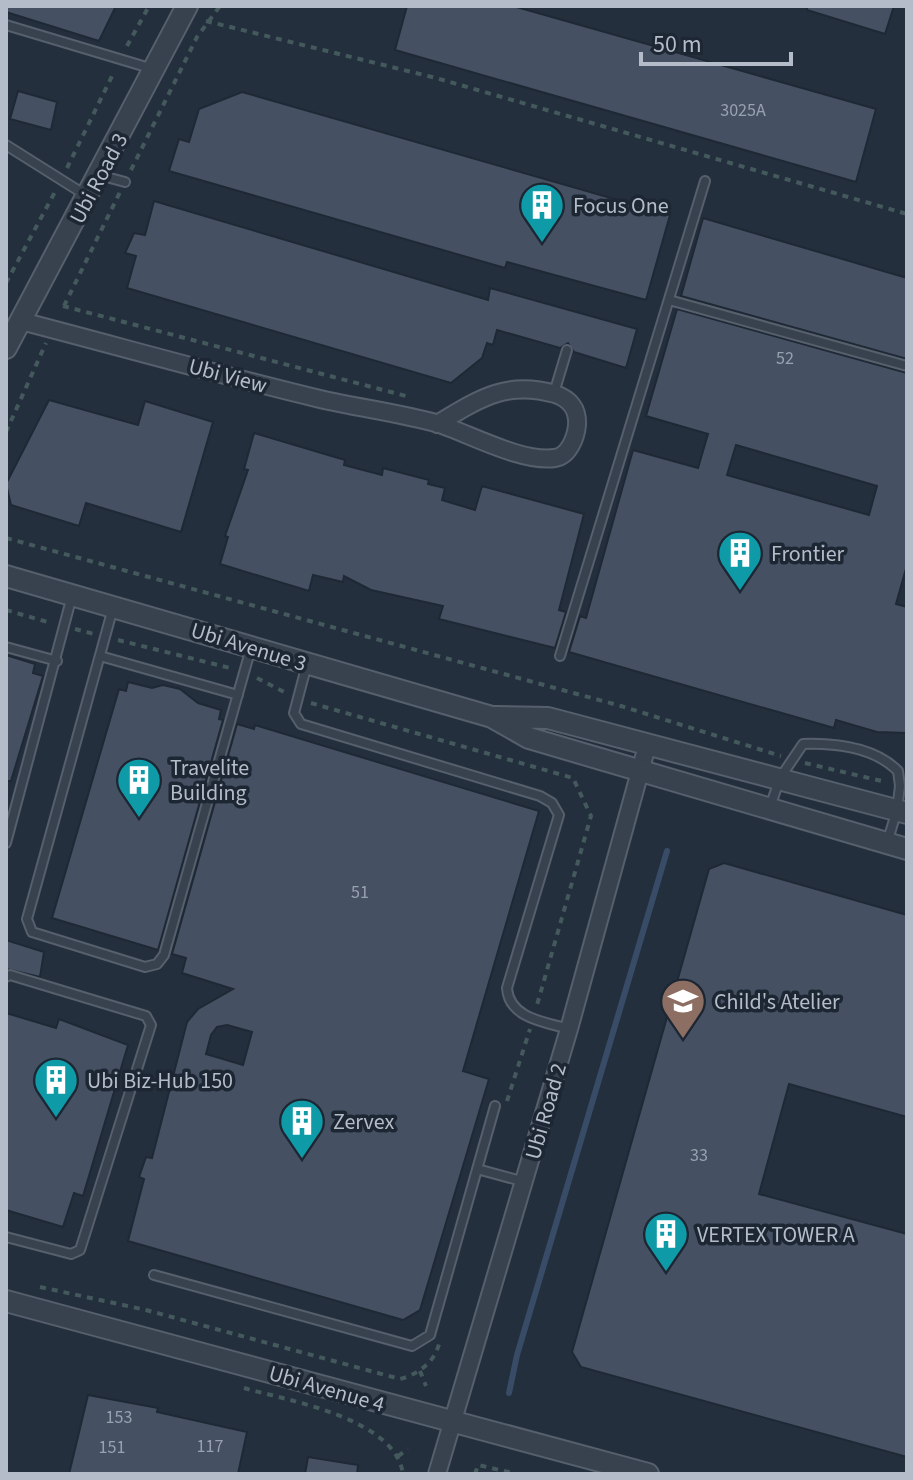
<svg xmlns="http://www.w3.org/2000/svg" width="913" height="1480" font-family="'Source Sans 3',sans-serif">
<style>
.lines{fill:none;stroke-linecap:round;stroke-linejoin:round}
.stream{stroke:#394c67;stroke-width:6}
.building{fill:#455162;stroke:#1f2835;stroke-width:2;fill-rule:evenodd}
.service-casing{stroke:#565f6c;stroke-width:12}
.minor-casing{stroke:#565f6c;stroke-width:20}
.tertiary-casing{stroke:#565f6c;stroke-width:24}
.path{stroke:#44595c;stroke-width:4;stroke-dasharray:6 6;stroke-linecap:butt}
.service{stroke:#38414e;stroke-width:8}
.minor{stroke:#38414e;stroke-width:16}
.tertiary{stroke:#38414e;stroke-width:20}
.labels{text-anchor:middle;stroke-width:7;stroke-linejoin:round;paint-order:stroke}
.number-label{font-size:18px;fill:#98a1af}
.street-label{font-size:22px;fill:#b4bcc9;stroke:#1d2633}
.poi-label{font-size:22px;fill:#b4bcc9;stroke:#1d2633;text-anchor:start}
</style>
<rect width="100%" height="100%" fill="#242f3e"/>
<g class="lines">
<path class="stream" d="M509,1393l8,-38 150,-504"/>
</g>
<path class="building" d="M6,6h110l-17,35 -93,-29z
M407,6h106l363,103 -20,73 -461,-132z
M807,6h87l-9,28 -78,-24z
M18,91l39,11 -6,28 -41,-11z
M242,92l428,123 -24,85 -139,-38 -2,6 -336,-97 10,-32 10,3 10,-33z
M154,201l334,99 2,-12 147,41 -11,39 -52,-16 -6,-9 -8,5 -63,-18 -4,15 -6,-2 -5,15 -31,25 -324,-95 9,-32 -11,-3 9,-20 11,2z
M703,218l204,60v81l-226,-63z
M677,309l230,64v192l-11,39 11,3v126l-30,-1 -41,-12 -2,8 -265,-76 11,-36 6,2 47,-168 65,18 10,-34 -62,-18zM736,445l141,41 -8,29 -142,-40z
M49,400l89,25 7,-24 68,21 -32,110 -95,-29 -7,23 -68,-21 -5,-21z
M254,433l91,27 -1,5 38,10 1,-7 46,12 -1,4 17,4 -3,12 33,10 7,-24 102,28 -25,96 7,2 -11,36 -116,-29 4,-13 -72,-16 -27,-14 -1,6 -30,-7 -4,16 -89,-27 8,-27 -3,-1 23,-66 -4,-1z
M6,655l29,9 -2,9 10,3 -32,105h-5z
M128,682l24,6 11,-3 17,4 18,14 23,7 -2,9 4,1 -65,230 -106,-32 67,-229 7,2z
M237,724l17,5 1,-4 284,86 -76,260 26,8 -69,231 -17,10 -275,-79 16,-62 -5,-2 7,-20 6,1 35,-136 11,-13 35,-20 -51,-16 4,-15 -14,-4zM227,1025l25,7 -9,33 -37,-11 5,-19 6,-8z
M724,863l183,52v202l-118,-33 -30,110 148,40v223l-326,-90 -9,-15 137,-483z
M6,940l38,12 -4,25 -34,-8z
M6,1013l50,15 3,-9 69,26 -45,151 -9,-3 -11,34 -57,-17z
M88,1395l70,13 -1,4 90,20 -9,42h-169z
M308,1457l50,8 -1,9h-52z"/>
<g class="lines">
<g class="service-casing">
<path id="service" d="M6,25l147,44
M6,145l81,51
M99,175l26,7
M669,300l238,66
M554,393l13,-43
M113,608l-86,311 5,13 113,35 12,-3 7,-9 87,-307
M6,647l51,14
M100,656l138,39
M560,656l145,-475
M307,664l-13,49 7,11 239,72 12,7 7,12 -52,173c2,30 37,34 62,41
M770,807l10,-29 23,-34c32,-1 71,3 95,27l2,15 -3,24 -10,33
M6,843l66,-247
M6,977l4,-2 136,41 5,9 -71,225 -9,4 -65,-17
M477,1169l48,13
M154,1275l258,71 18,-11 65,-229"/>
</g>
<g class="minor-casing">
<path id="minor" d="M21,321c100,26 199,54 299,78 39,9 80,14 119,25 31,10 83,39 116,34 14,-2 21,-21 22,-33 1,-16 -7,-26 -22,-31 -49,-14 -76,5 -118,30
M437,1474l132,-445 78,-283"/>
</g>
<g class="tertiary-casing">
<path id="tertiary" d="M6,348l181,-342
M6,576l486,141 37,21 378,111
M495,717l53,1 359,95
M6,1301l642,173"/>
</g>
<path class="path" d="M206,21l230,57 471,136
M127,46l22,-40
M67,168l47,-96
M131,170l66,-133 23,-31
M6,283l50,-93
M63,306l343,90
M64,306l56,-114
M6,432l40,-89
M6,538l615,168 160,50
M6,610l45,13
M75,629l19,5
M118,640l116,29
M257,678l31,16
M311,703l262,75 18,38 -54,189
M805,763l81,19
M507,1101l23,-72
M40,1287l106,23 254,69c18,-5 34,-16 39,-35
M420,1371l6,15
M244,1388c45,13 151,30 159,86
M398,1456l10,-7
M475,1474l3,-9 39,9"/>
<use href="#service" class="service"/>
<use href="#minor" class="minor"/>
<use href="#tertiary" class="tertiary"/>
</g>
<defs>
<g id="building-pin" transform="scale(2.3)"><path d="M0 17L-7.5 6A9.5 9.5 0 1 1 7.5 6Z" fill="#0f9aa8" stroke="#1d2633"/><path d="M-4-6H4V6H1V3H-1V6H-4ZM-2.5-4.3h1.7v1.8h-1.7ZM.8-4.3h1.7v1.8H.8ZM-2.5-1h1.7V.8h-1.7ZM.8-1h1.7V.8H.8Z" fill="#fff"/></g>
<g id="school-pin" transform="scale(2.3)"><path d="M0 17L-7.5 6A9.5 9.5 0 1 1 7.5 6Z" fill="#8d6e63" stroke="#1d2633"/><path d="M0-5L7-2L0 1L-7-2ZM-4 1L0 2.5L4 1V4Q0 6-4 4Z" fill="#fff"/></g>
</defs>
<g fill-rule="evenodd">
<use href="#building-pin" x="542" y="205"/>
<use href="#building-pin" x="740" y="553"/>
<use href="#building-pin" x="139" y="780"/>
<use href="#school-pin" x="683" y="1001"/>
<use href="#building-pin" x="56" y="1080"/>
<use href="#building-pin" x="302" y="1121"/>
<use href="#building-pin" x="666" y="1234"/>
</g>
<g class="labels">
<g class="number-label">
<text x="743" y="116">3025A</text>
<text x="785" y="364">52</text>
<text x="360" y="898">51</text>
<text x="699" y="1161">33</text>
<text x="119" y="1423">153</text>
<text x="210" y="1452">117</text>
<text x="112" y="1453">151</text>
</g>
<g class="street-label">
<text transform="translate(98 178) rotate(-62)" y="8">Ubi Road 3</text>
<text transform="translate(228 375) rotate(15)" y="8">Ubi View</text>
<text transform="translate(249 646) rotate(17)" y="8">Ubi Avenue 3</text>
<text transform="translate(545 1111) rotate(-74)" y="8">Ubi Road 2</text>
<text transform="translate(327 1388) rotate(16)" y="8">Ubi Avenue 4</text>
</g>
<g class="poi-label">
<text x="573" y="213">Focus One</text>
<text x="771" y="561">Frontier</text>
<text x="170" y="775">Travelite<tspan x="170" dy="25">Building</tspan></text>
<text x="714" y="1009">Child's Atelier</text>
<text x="87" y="1088">Ubi Biz-Hub 150</text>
<text x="333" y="1129">Zervex</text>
<text x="697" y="1242">VERTEX TOWER A</text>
</g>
</g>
<rect width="913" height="1480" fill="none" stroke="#b4bcc9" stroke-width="16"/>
<path d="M641 52v12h150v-12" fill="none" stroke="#b4bcc9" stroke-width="4"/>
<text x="653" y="52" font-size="24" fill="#b4bcc9" stroke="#1d2633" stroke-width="6" paint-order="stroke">50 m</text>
</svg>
